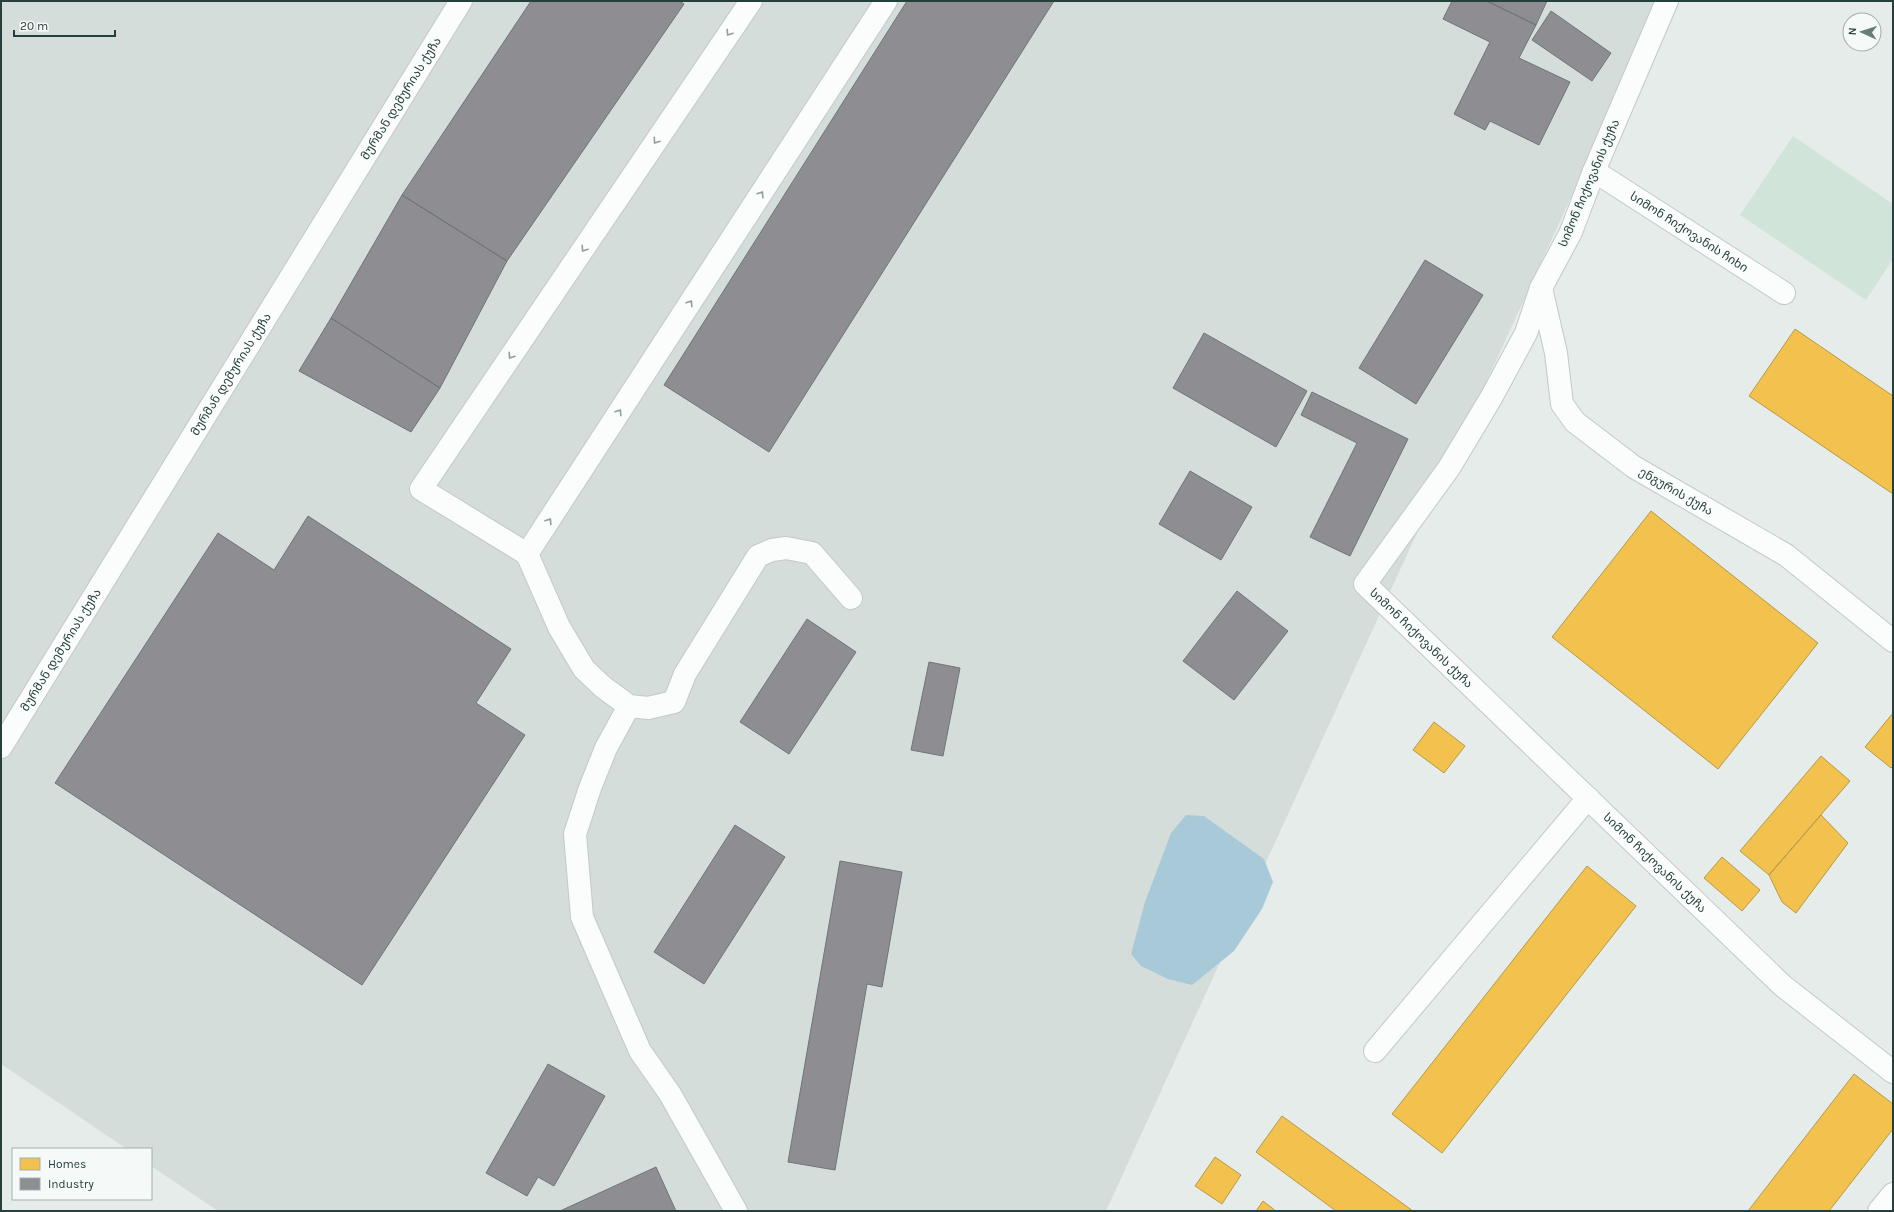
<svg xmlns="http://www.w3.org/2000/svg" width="1894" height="1212" font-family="Karla,'Noto Sans Georgian',sans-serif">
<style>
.built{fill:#d4ddda}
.green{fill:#d0e4da}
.water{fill:#a8cad8}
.homes{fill:#f2c14e;stroke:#b49a49}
.industry{fill:#8d8d92;stroke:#6e7678}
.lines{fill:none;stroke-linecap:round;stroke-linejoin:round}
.minor-casing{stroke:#c3c9c7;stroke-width:24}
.minor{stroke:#fbfcfc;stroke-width:22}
.oneway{stroke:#909e9c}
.labels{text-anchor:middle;stroke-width:4;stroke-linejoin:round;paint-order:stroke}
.street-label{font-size:12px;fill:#243f3c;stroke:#f5faf8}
</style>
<rect width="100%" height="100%" fill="#e6ecea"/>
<path class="built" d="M1,1h1660l-555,1210h-888l-67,-45v-17h-24l-126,-85z"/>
<path class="green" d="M1793,136l100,68v55l-27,41 -126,-85z"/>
<path class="water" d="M1186,815l18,1 60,43 9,23 -11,27 -28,42 -42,34 -24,-6 -27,-13 -10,-12 14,-52 26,-69z"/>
<path class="homes" d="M1795,329l98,67v98l-144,-98z
M1651,511l167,132 -100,126 -166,-132z
M1893,713v53l-2,2 -26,-21z
M1434,722l31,24 -21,27 -31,-23z
M1821,756l29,25 -81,94 -29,-24z
M1821,815l27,28 -52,70 -14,-11 -13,-27z
M1722,857l38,33 -18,21 -38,-33z
M1587,866l49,40 -194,247 -50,-39z
M1854,1074l39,30v25l-64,82h-81z
M1282,1116l131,95h-77l-80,-59z
M1215,1157l26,18 -19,29 -27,-18z
M1263,1201l13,10h-20z"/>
<path class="industry" d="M531,1h148l5,3 -177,257 -105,-66z
M907,1h147l-285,451 -105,-67z
M1452,1h35l49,24 -17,33 51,24 -31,63 -49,-24 -5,9 -31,-16 36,-72 -47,-23z
M1487,1h60l-11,24z
M1551,11l60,42 -19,28 -60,-41z
M402,195l105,66 -67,127 -109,-70z
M1425,260l58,35 -67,109 -57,-36z
M331,318l109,70 -29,44 -112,-61z
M1204,333l103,58 -31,56 -103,-59z
M1312,392l96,47 -58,117 -40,-19 47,-94 -56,-28z
M1190,471l62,36 -31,53 -62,-36z
M308,516l203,133 -35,54 49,32 -163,250 -307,-202 163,-250 56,37z
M1237,591l51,40 -54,69 -51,-39z
M807,619l49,33 -67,102 -49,-32z
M929,662l31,6 -17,88 -32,-6z
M735,825l50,32 -81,127 -50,-32z
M840,861l62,11 -20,115 -15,-3 -32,186 -47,-8z
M548,1064l57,32 -51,90 -16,-9 -11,19 -41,-23z
M656,1167l20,44h-116z"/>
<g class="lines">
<g class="minor-casing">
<g id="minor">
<path d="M751,1l-330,488 106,65 32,73 25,42 19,18 26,19 19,2 26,-6 11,-28 73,-118 14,-6 14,-2 26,5 39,45"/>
<path id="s1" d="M1667,1l-73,170 -23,61 -30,56 -15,45 -35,65 -42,70 -84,116 418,402 110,86"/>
<path id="s2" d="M1594,171l190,122"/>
<path id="s3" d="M1541,288l15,65 6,51 13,18 59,45 152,88 107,86"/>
<path d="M527,554l359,-553"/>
<path d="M629,706l-23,42 -16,40 -15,46 7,83 58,134 30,43 66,117"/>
<path id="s4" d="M1,747l460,-746"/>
<path d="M1375,1051l213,-253"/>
<path d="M1879,1211l14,-17"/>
</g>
</g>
<use href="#minor" class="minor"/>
</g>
<defs><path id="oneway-chevron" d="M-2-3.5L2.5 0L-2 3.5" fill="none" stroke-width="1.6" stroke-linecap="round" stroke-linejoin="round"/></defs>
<g class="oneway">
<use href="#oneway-chevron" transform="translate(729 33) rotate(124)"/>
<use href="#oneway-chevron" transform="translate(656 141) rotate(124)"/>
<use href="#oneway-chevron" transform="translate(761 194) rotate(-57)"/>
<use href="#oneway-chevron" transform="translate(584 249) rotate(124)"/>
<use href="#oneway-chevron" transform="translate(690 303) rotate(-57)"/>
<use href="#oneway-chevron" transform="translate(511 356) rotate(124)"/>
<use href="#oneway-chevron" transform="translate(619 412) rotate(-57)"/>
<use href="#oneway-chevron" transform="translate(549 521) rotate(-57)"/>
</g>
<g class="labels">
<g class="street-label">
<text dy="4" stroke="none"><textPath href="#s4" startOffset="762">მურმან დემურიას ქუჩა</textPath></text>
<text transform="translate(1589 183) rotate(-67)" y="4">სიმონ ჩიქოვანის ქუჩა</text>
<text dy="4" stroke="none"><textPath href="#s2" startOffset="113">სიმონ ჩიქოვანის ჩიხი</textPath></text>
<text dy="4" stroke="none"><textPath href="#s4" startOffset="438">მურმან დემურიას ქუჩა</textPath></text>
<text dy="4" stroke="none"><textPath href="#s3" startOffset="263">ენგურის ქუჩა</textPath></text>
<text dy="4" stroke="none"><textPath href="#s1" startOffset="738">სიმონ ჩიქოვანის ქუჩა</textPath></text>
<text dy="4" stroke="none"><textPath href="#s4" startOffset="114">მურმან დემურიას ქუჩა</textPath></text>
<text dy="4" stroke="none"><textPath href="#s1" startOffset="1062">სიმონ ჩიქოვანის ქუჩა</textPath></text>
</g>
</g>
<rect width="1894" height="1212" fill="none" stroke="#243f3c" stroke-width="4"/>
<rect x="12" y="1148" width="140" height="52" fill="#f5faf8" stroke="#a1afad"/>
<rect x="20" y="1158" width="20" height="12" fill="#f2c14e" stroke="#a1afad"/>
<text x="48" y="1168" font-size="12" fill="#243f3c">Homes</text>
<rect x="20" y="1178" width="20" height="12" fill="#8d8d92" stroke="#a1afad"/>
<text x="48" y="1188" font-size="12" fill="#243f3c">Industry</text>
<g transform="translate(1862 32) rotate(273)"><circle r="19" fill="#f5faf8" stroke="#a1afad"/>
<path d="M0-3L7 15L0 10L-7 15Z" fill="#687c79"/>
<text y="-6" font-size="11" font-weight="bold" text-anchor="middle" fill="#243f3c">N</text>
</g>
<path d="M14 30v6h101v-6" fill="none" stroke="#243f3c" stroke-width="2"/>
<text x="20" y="30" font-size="12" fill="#243f3c" stroke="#f5faf8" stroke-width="3" paint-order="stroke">20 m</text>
</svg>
